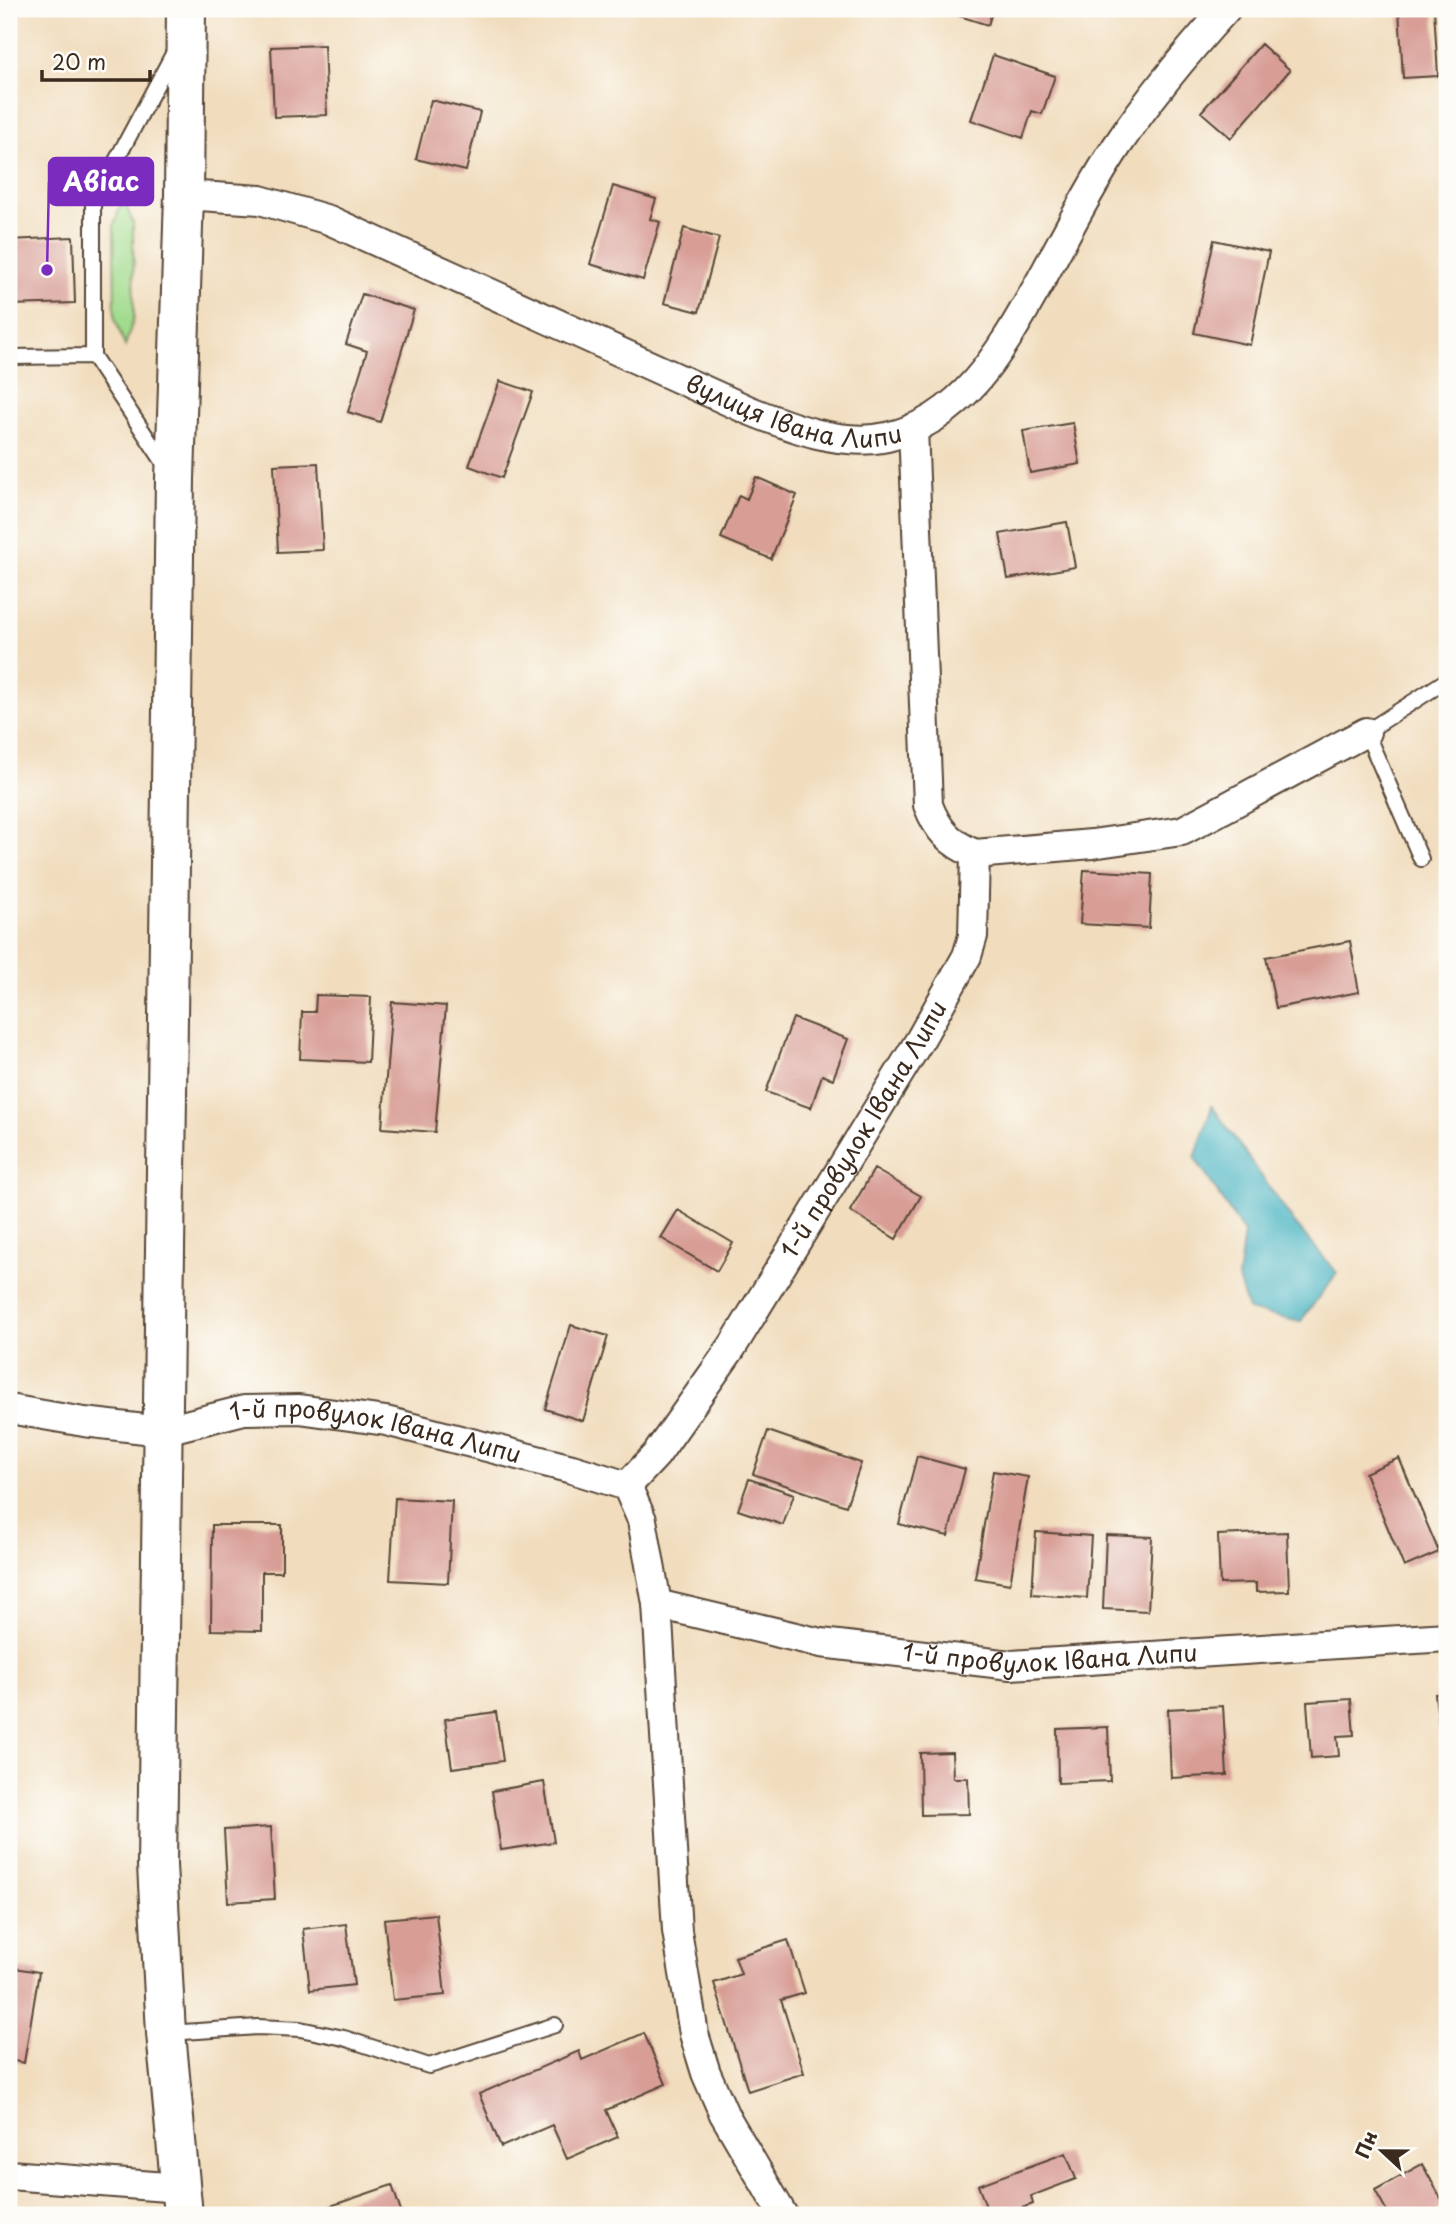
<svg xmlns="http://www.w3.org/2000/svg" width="1456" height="2224" font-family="'Playpen Sans',sans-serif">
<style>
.green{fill:#a2db8d;stroke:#6e8256;stroke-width:2}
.water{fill:#45b2c1;stroke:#406e70;stroke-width:2}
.building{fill:#d89e96}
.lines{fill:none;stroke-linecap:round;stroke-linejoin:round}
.service-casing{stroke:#564536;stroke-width:18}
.minor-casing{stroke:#564536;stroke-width:32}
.trunk-casing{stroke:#564536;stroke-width:42}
.service{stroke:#fff;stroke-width:14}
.minor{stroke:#fff;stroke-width:28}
.trunk{stroke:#fff;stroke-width:38}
.labels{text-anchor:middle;stroke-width:6;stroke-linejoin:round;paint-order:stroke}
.street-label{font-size:24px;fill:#3b2a1e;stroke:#fdfcf7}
.leader{fill:none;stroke:#7b2cbf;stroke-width:2.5}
.callout-dot{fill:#7b2cbf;stroke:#fdfcf7;stroke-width:2.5}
.callout{fill:#7b2cbf;stroke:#7b2cbf;stroke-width:2.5}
.callout-label{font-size:26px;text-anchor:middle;font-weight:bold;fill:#fff}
</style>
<rect width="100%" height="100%" fill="#fdfcf7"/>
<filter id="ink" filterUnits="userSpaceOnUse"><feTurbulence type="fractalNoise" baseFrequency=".0143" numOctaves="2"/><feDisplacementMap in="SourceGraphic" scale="14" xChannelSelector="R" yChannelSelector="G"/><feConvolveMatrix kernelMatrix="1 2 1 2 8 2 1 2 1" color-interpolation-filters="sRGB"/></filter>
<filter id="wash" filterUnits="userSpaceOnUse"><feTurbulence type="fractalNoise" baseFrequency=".00686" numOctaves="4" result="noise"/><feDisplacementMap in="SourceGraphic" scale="28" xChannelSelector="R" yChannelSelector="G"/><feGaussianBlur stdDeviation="1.57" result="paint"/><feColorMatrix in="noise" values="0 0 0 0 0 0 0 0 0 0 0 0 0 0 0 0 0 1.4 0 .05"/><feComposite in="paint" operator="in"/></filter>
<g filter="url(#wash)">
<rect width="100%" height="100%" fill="#f1ddbe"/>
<path class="green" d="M123,198l10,25 1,94 -9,29 -10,-28 -1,-93z"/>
<path class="water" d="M1212,1106l84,119 41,48 -37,49 -52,-12 -10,-31 6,-46 -49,-75z"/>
<g id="blocks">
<path class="building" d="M937,9h56l-5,16z
M1399,9h35l4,67 -35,2z
M1261,44l29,26 -59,68 -30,-26z
M324,45l3,70 -53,2 -3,-70z
M993,55l62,21 -13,38 -10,-3 -9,27 -52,-18z
M431,100l49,12 -14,59 -50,-12z
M613,186l43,13 -6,20 10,3 -17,58 -53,-16z
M684,228l35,10 -20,74 -35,-9z
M73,237l2,66 -66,2v-65z
M1214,240l55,12 -19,93 -56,-12z
M362,294l52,16 -34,112 -32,-10 19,-61 -21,-7z
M500,381l33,11 -31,86 -33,-12z
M1073,423l7,41 -50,9 -7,-42z
M318,463l5,87 -45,2 -4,-87z
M756,477l41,18 -26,64 -50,-21 18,-43 8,4z
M1067,522l8,45 -67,12 -8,-45z
M1084,870l68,4 -3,54 -69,-4z
M1350,941l9,51 -83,16 -10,-51z
M316,995l55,2 -3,65 -68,-3 2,-47h13z
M392,1002l54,4 -11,126 -53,-4z
M793,1018l55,21 -15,40 -11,-4 -11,33 -45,-16z
M874,1169l47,27 -25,43 -46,-28z
M678,1210l55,33 -16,28 -56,-33z
M571,1325l37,11 -25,85 -38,-12z
M768,1431l93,32 -15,43 -93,-32z
M917,1456l48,13 -17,67 -49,-12z
M1399,1458l40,94 -35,15 -39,-94z
M993,1471l35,6 -18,107 -35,-6z
M749,1479l45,15 -11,31 -45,-15z
M395,1498l57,3 -4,82 -58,-3z
M212,1525h70v47h-20v59l-51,-1z
M1036,1532l55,4 -4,62 -55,-4z
M1287,1532l2,59 -33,1v-9l-36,1 -2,-49z
M1106,1535l46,2 -4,74 -45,-2z
M1447,1693v92h-1l-11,-91z
M1351,1699l3,36 -17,1 2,20 -28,2 -4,-56z
M1223,1706l4,69 -56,3 -3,-69z
M496,1712l7,49 -51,7 -7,-49z
M1108,1727l2,54 -52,2 -1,-54z
M952,1752l1,26h15l1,36 -48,1 -1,-62z
M544,1782l10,60 -53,8 -9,-59z
M271,1827l4,72 -47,3 -4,-72z
M436,1914l9,81 -52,5 -9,-81z
M346,1924l8,61 -44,5 -7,-61z
M788,1940l17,53 -24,7 23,73 -56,18 -34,-108 27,-9 -6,-17z
M9,1967l30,5 -15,91 -15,-3z
M644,2033l22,51 -60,26 12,27 -51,22 -15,-34 -51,22 -22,-53 100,-43 3,9z
M1066,2153l10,26 -45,17 2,8 -31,11h-13l-11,-30z
M1422,2164l24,43 -16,8h-41l-14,-25z
M392,2185l10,30h-88l-1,-3z"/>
</g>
</g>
<g filter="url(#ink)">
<use href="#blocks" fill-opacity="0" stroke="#564536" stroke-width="2"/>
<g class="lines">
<g class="service-casing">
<path id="service" d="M9,357l84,-1
M166,466l-73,-110v-152l81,-152
M1421,859l-55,-127 81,-52
M168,2033l90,-6 42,2 44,9 85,28 126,-41"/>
</g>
<g class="minor-casing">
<g id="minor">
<path id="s1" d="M184,195l76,5 69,20 419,190c42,17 93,37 139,27 76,-17 114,-86 149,-148 27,-48 51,-98 81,-143 32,-48 71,-95 109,-137"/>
<path d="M975,854l117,-10 90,-13 184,-99"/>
<path id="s2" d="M9,1409l75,13 78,9 82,-21 55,-1 87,12 186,48 55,17 15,34 15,84 164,39 190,22 436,-28"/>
<path id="s3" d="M627,1486l29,-31 76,-108 189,-309 46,-82 6,-20 2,-82c-25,-11 -37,-23 -47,-49l-15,-377"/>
<path d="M657,1604l20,327 17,103 12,39 18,41 59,101"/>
<path d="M9,2175l171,13"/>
</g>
</g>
<g class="trunk-casing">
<path id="trunk" d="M183,2215l-17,-182 -9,-168 18,-1386 9,-284 2,-186"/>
</g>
<use href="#service" class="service"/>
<use href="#minor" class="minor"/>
<use href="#trunk" class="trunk"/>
</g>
</g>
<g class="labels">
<g class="street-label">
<text dy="8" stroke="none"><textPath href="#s1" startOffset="654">вулиця Івана Липи</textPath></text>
<text dy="8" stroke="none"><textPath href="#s3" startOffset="429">1-й провулок Івана Липи</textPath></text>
<text dy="8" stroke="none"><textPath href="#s2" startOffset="373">1-й провулок Івана Липи</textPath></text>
<text dy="8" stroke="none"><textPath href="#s2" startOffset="1153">1-й провулок Івана Липи</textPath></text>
</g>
</g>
<path class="leader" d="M47 270L49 182"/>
<circle class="callout-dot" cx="47" cy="270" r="7"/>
<rect class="callout" x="49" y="158" width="104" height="47" rx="7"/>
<g class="callout-label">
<text x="101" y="191">Авіас</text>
</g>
<rect width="1456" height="2224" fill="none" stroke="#fdfcf7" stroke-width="35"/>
<g transform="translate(1382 2151) rotate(292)" stroke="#fdfcf7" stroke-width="5" paint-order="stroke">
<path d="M0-5L12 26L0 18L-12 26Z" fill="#3b2a1e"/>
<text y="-10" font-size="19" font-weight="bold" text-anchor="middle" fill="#3b2a1e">Пн</text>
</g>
<path d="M42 70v10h108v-10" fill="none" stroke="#3b2a1e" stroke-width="3.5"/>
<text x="52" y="70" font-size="21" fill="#3b2a1e" stroke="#fdfcf7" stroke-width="5" paint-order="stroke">20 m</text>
</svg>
